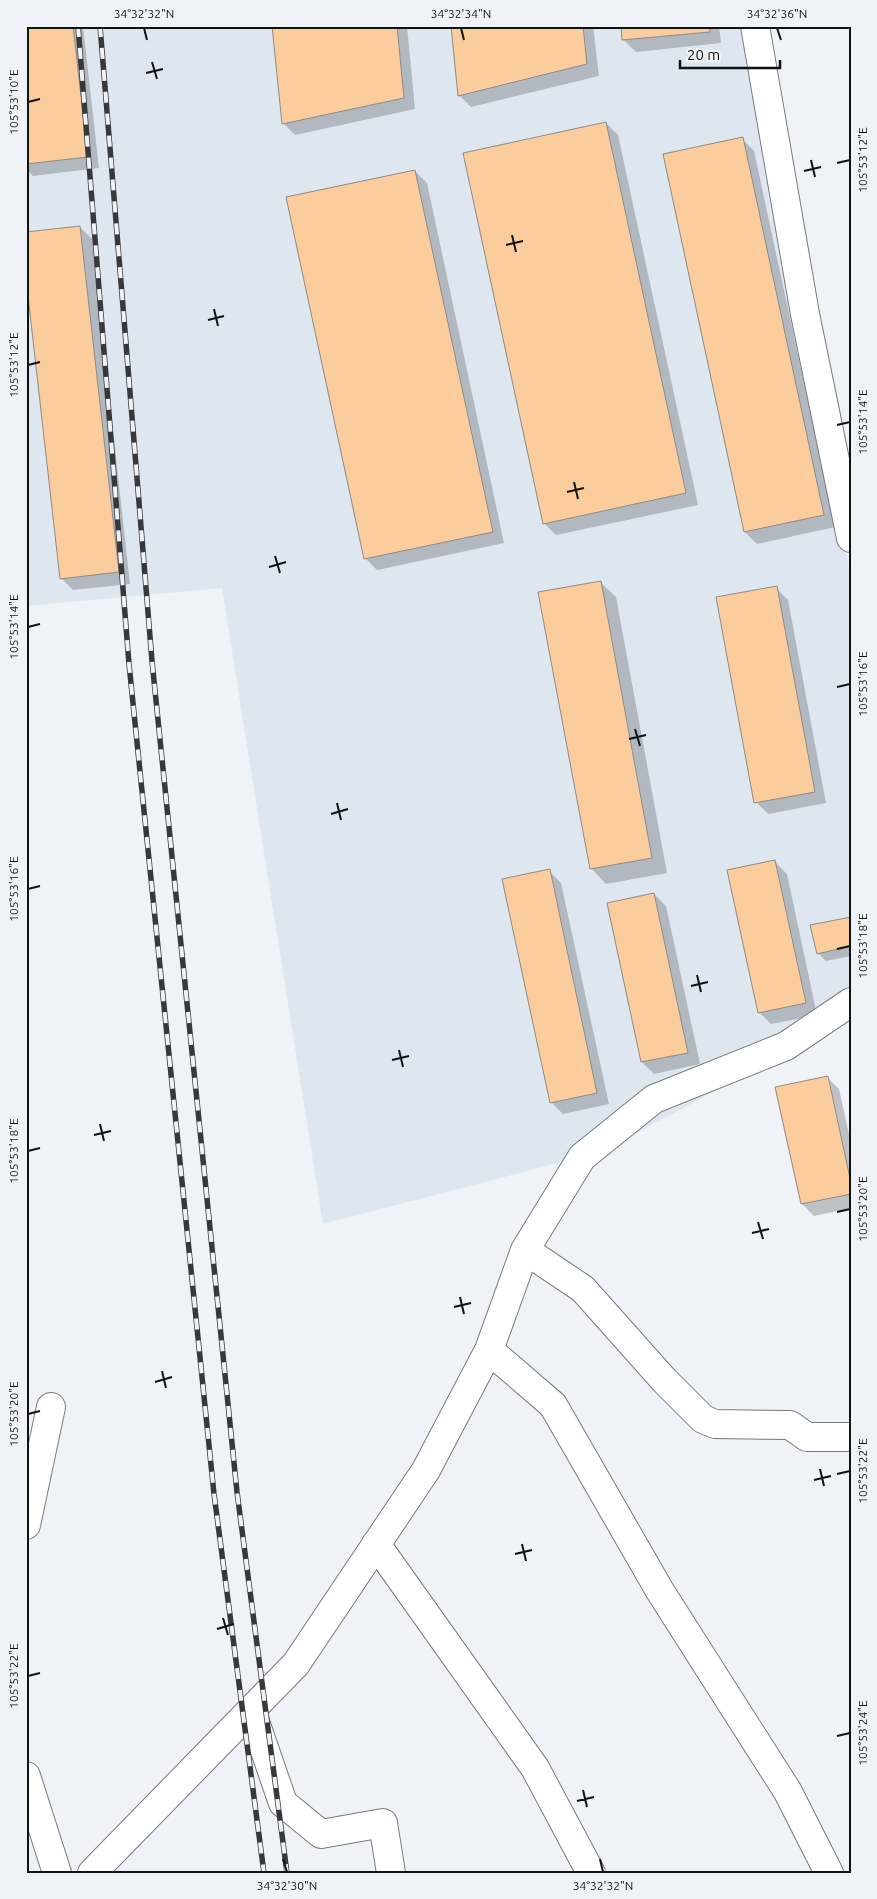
<svg xmlns="http://www.w3.org/2000/svg" width="877" height="1899" font-family="Ubuntu,sans-serif">
<style>
.built{fill:#dee6f0}
.shadow{fill:#0003}
.building{fill:#fccd9c;stroke:#8e8b88}
.lines{fill:none;stroke-linecap:round;stroke-linejoin:round}
.minor-casing{stroke:#777a7d;stroke-width:30}
.minor{stroke:#fff;stroke-width:28}
.rail-casing{stroke:#37383a;stroke-width:5.5}
.rail{stroke:#eff2f6;stroke-width:4;stroke-dasharray:11;stroke-linecap:butt}
.ticks{fill:none;stroke:#111213;stroke-width:2}
.neatline{fill:none;stroke:#111213;stroke-width:2}
.ticks-label{font-size:12px;text-anchor:middle;fill:#111213}
</style>
<rect width="100%" height="100%" fill="#eff2f6"/>
<path class="built" d="M26,26h741l84,557v434l-247,134 -281,73 -101,-636 -196,18z"/>
<path class="shadow" d="M26,26h57l16,142 -66,8 -7,-7z
M273,26h134l8,83 -120,26 -12,-12z
M452,26h141l6,50 -128,31 -12,-12z
M622,26h97l2,17 -85,9 -12,-12z
M606,123l12,12 80,370 -142,30 -12,-12z
M742,139l12,12 81,376 -78,17 -12,-12z
M415,171l12,12 77,360 -127,27 -12,-12z
M80,227l12,12 38,345 -57,6 -12,-12z
M600,582l16,15 51,276 -61,11 -15,-16z
M776,588l12,12 38,203 -58,11 -12,-12z
M775,862l12,12 30,141 -46,9 -12,-12z
M549,871l12,12 48,221 -46,10 -12,-12z
M654,894l12,12 34,158 -46,10 -12,-12 -33,-158z
M851,918v38l-25,5 -8,-8z
M827,1077l12,12 12,54v65l-37,8 -12,-12z"/>
<path class="building" d="M26,26h47l15,131 -62,7z
M272,26h125l7,72 -122,26z
M451,26h132l4,38 -129,32z
M621,26h88l1,6 -88,8z
M606,122l80,371 -143,31 -80,-371z
M743,137l81,378 -80,17 -81,-378z
M415,170l78,362 -129,27 -78,-362z
M80,226l39,346 -59,7 -34,-301v-46z
M601,581l51,277 -62,11 -52,-277z
M777,586l38,206 -61,11 -38,-206z
M775,860l31,143 -48,10 -31,-143z
M550,869l47,224 -47,10 -48,-224z
M654,893l34,160 -47,9 -34,-159z
M851,917v29l-34,8 -7,-29z
M828,1076l23,107v11l-50,10 -26,-117z"/>
<g class="lines">
<g class="minor-casing">
<path id="minor" d="M755,26l50,288 46,224
M525,1250l58,39 81,91 39,39 12,5 75,1 17,12h44
M489,1350l64,55 107,186 128,201 41,81
M26,1525l25,-118
M376,1544l159,224 56,105
M251,1710l32,93 38,31 62,-11 8,50
M26,1776l31,97
M92,1873l204,-209 130,-194 63,-120 36,-100 57,-93 72,-58 132,-53 65,-44"/>
</g>
<use href="#minor" class="minor"/>
<g class="rail-casing">
<path id="rail" d="M78,26l51,638 85,830 50,379
M100,26l52,635 85,831 50,381"/>
</g>
<use href="#rail" class="rail"/>
</g>
<path class="ticks" d="M144,28l3,12M461,28l3,12M777,28l4,12M152,62l5,17M146,73l17,-4M28,102l12,-3M811,160l4,17M837,163l13,-3M804,171l17,-4M512,235l4,17M506,245l17,-4M214,309l4,17M208,320l16,-4M28,365l12,-3M837,425l13,-3M574,482l4,17M567,492l17,-4M275,556l5,17M269,567l17,-5M28,627l12,-3M837,687l13,-3M635,729l5,17M629,739l17,-4M337,803l4,17M331,814l17,-5M28,889l12,-3M837,949l13,-3M697,975l4,17M691,986l17,-4M399,1050l4,17M392,1060l17,-4M100,1124l4,17M94,1135l17,-4M28,1151l12,-3M837,1212l13,-3M758,1222l5,17M752,1233l17,-4M460,1297l4,17M454,1307l17,-4M162,1371l4,17M155,1382l17,-5M28,1414l12,-3M820,1469l4,17M837,1474l13,-3M814,1480l17,-4M522,1544l4,17M515,1554l17,-4M223,1618l5,17M217,1629l17,-5M28,1676l12,-3M837,1736l13,-3M583,1790l4,17M577,1801l17,-4M283,1859l4,13M600,1859l3,13"/>
<rect width="877" height="1899" fill="none" stroke="#eff2f6" stroke-width="55"/>
<path d="M680 60v8h100v-8" fill="none" stroke="#111213" stroke-width="2.5"/>
<text x="687" y="60" font-size="15" fill="#111213" stroke="#eff2f6" stroke-width="4" paint-order="stroke">20 m</text>
<rect x="28" y="28" width="822" height="1844" class="neatline"/>
<g class="ticks-label">
<text x="144" y="18">34°32'32"N</text>
<text x="461" y="18">34°32'34"N</text>
<text x="777" y="18">34°32'36"N</text>
<text transform="translate(14 102) rotate(-90)" y="4">105°53'10"E</text>
<text transform="translate(863 160) rotate(-90)" y="4">105°53'12"E</text>
<text transform="translate(14 365) rotate(-90)" y="4">105°53'12"E</text>
<text transform="translate(863 422) rotate(-90)" y="4">105°53'14"E</text>
<text transform="translate(14 627) rotate(-90)" y="4">105°53'14"E</text>
<text transform="translate(863 684) rotate(-90)" y="4">105°53'16"E</text>
<text transform="translate(14 889) rotate(-90)" y="4">105°53'16"E</text>
<text transform="translate(863 946) rotate(-90)" y="4">105°53'18"E</text>
<text transform="translate(14 1151) rotate(-90)" y="4">105°53'18"E</text>
<text transform="translate(863 1209) rotate(-90)" y="4">105°53'20"E</text>
<text transform="translate(14 1414) rotate(-90)" y="4">105°53'20"E</text>
<text transform="translate(863 1471) rotate(-90)" y="4">105°53'22"E</text>
<text transform="translate(14 1676) rotate(-90)" y="4">105°53'22"E</text>
<text transform="translate(863 1733) rotate(-90)" y="4">105°53'24"E</text>
<text x="287" y="1890">34°32'30"N</text>
<text x="603" y="1890">34°32'32"N</text>
</g>
</svg>
